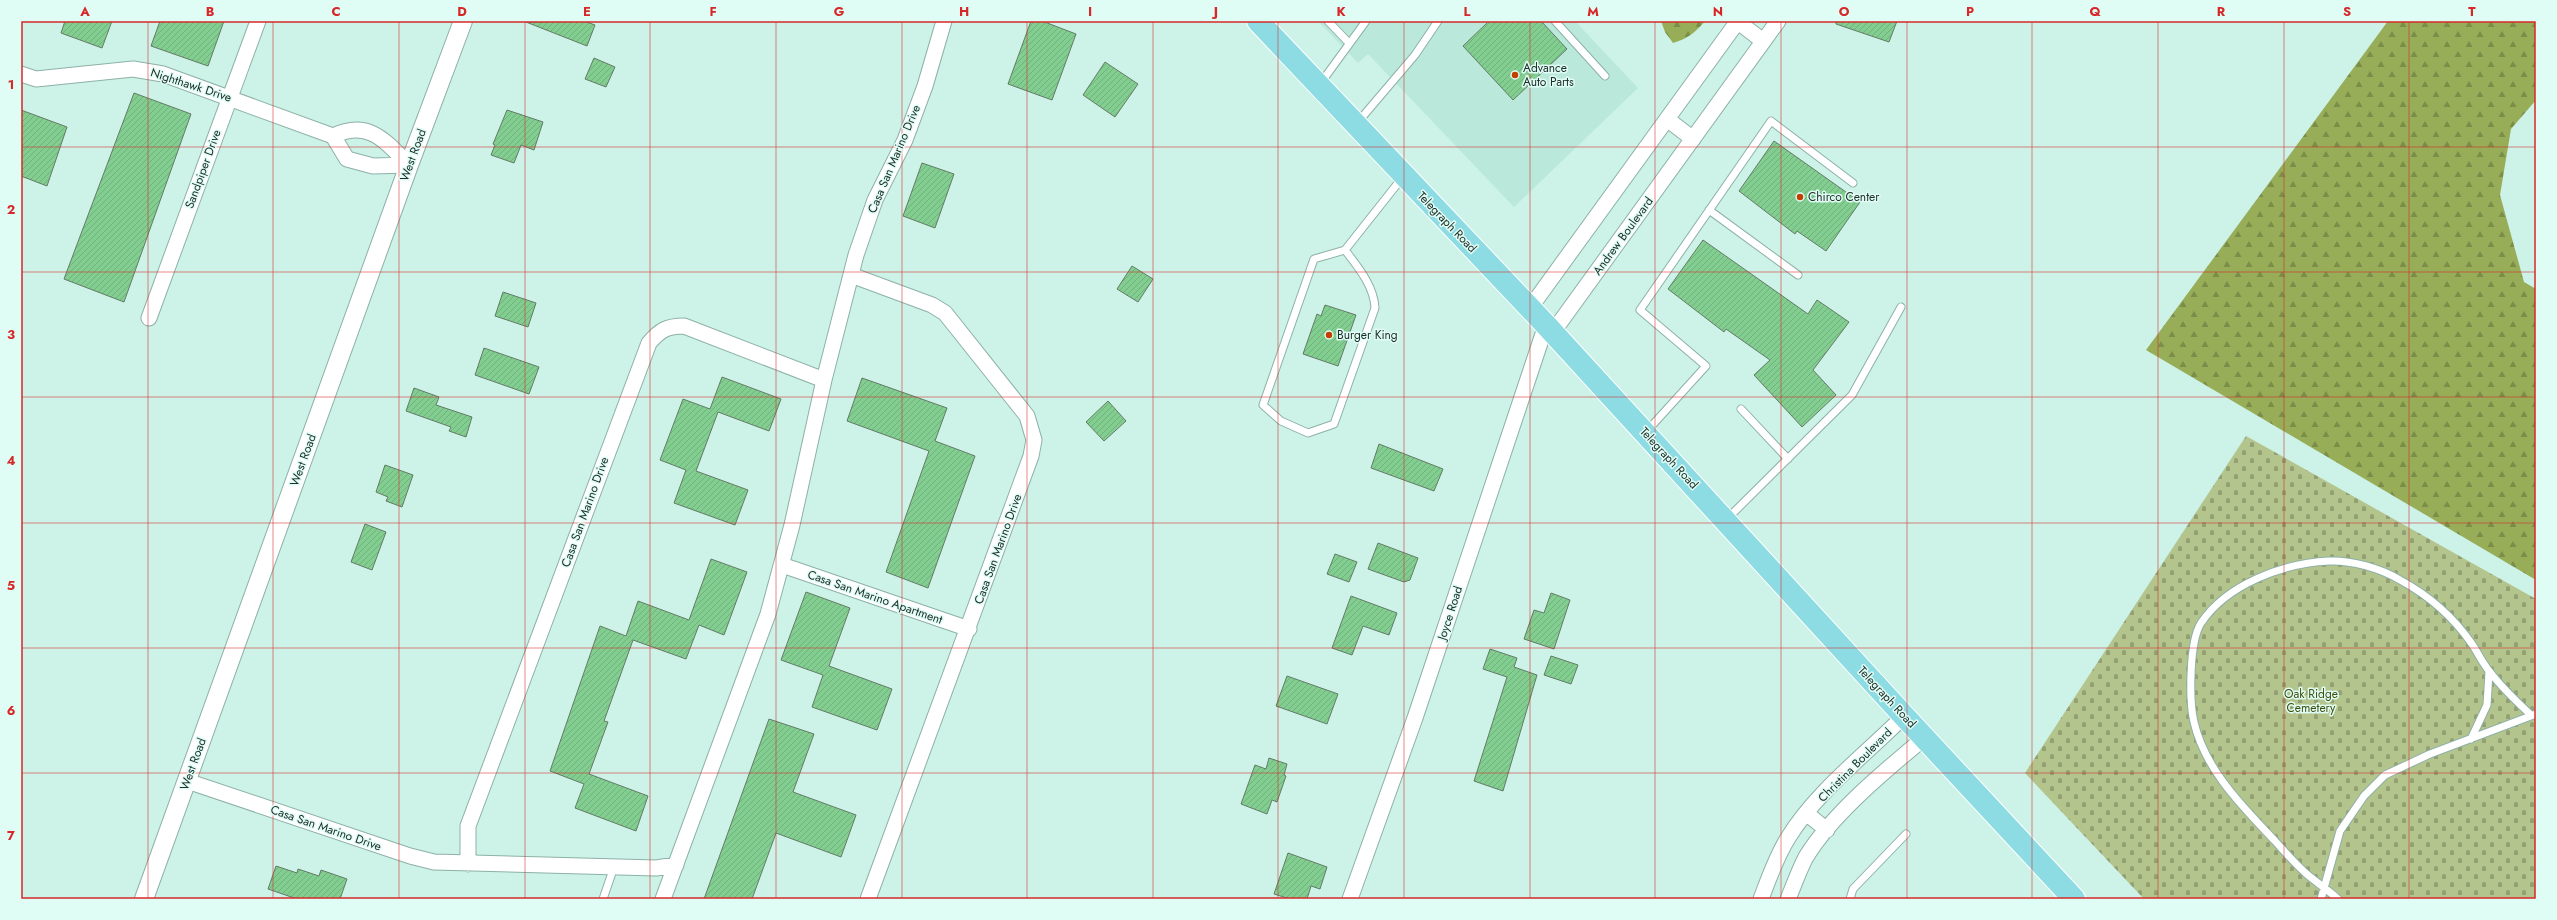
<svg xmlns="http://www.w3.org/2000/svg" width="2557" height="920" font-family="Jost,sans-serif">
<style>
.built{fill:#bae9dc}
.forest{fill:url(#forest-firs)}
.cemetery{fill:url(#cemetery-stones)}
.building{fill:url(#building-hatch);stroke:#647b67}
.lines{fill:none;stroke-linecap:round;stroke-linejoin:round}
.service-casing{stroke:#8db1a7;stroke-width:9}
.minor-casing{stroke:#8db1a7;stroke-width:17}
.tertiary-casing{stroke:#8db1a7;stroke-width:20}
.primary-casing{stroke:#fff;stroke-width:24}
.service{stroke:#fff;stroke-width:7}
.minor{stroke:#fff;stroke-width:15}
.tertiary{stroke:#fff;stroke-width:18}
.primary{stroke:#8edce3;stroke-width:22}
.grid{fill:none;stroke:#d62828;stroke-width:1;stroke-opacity:0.55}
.poi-dot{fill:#c43e00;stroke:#e0fdf5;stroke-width:1.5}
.labels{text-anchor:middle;stroke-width:3;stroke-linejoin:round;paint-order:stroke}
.poi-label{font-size:12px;fill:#202f2b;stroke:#e0fdf5;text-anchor:start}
.street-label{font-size:12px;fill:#202f2b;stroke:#e0fdf5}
.park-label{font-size:12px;fill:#414f0f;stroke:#e0fdf5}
.neatline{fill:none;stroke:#d62828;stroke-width:1.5}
.grid-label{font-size:13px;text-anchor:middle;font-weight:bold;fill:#d62828}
</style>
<defs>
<pattern id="forest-firs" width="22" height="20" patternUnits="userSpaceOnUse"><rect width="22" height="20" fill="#97ad57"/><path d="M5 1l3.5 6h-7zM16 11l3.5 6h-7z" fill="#7b8d48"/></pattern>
<pattern id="cemetery-stones" width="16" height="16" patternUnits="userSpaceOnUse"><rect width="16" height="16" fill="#b4c48d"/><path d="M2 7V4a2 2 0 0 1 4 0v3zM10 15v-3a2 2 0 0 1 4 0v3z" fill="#92a073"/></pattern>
<pattern id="building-hatch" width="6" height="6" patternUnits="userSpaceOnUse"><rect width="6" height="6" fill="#82ce90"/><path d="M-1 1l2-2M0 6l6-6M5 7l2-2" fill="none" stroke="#70b17c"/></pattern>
</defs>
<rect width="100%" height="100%" fill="#cdf2e8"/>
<path class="built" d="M1318,21h257l63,67 -124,119 -146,-153 -10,9z"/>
<path class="forest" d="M1661,21h44c-9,11 -18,18 -32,22l-8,-11z
M2388,21h148v79l-25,29 -11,66 24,87 12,7v291l-390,-230z"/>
<path class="cemetery" d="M2246,436l290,163v300h-392l-119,-126z"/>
<path class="building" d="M65,21h47l-10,27 -41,-15z
M160,21h64l-16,45 -57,-20z
M584,21l11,4 -8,21 -61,-24z
M1031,21h11l34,13 -24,66 -44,-16z
M1489,21h52l26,28 -54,51 -50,-54z
M1836,21h61l-8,21 -53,-18z
M594,58l21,9 -9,20 -21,-8z
M1105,62l33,22 -23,33 -32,-22z
M134,93l57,21 -67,188 -60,-23z
M21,110l46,17 -20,59 -26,-10z
M507,110l36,12 -9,28 -13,-5 -7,18 -23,-8 4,-10 -2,-1z
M1774,141l86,61 -34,49 -29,-20 -2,3 -56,-43z
M922,163l32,11 -19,54 -32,-12z
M1703,240l105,74 9,-14 32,22 -36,48 23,25 -34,32 -48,-52 16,-15 -44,-31 -2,3 -56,-43z
M1132,266l21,13 -15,23 -21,-13z
M503,292l33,11 -8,24 -33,-11z
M1325,305l31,10 -18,51 -35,-12 14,-40 4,2z
M484,348l55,19 -10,27 -54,-19z
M722,377l59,22 -12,32 -51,-19 -22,59 52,19 -13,35 -61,-22 12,-33 -26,-10 23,-61 27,10z
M862,378l85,30 -12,33 40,15 -47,132 -42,-16 43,-121 -82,-30z
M414,388l25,9 -3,8 36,12 -6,20 -17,-6 2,-4 -45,-16z
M1108,401l18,20 -22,20 -18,-19z
M1379,444l64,25 -9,22 -63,-23z
M385,465l28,10 -11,32 -16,-6 2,-4 -12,-5z
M365,524l21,8 -14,38 -21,-8z
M1378,543l40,15 -8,22 -6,2 -36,-13z
M1335,554l22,8 -8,20 -22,-8z
M711,559l36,13 -23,63 -25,-10 -13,34 -53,-19 -29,81 4,1 -19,52 59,22 -12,35 -61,-23 9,-24 -34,-13 50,-145 26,10 12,-35 51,19z
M806,592l44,16 -21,58 63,23 -15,41 -65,-23 11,-32 -42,-15z
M1551,593l19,7 -16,49 -30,-10 10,-29 10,3z
M1351,596l46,17 -8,22 -26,-9 -11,29 -20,-7z
M1490,649l27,9 -3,9 23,8 -34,116 -29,-10 33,-104 -24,-8z
M1551,656l27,9 -7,19 -27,-9z
M1287,676l51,18 -11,30 -51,-18z
M769,719l45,15 -21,58 63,23 -15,42 -65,-24 -24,66h-48z
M1269,758l18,6 -3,11 2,1 -9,26 -5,-2 -5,14 -26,-10 14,-39 11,4z
M1288,853l39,14 -7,22 -9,-3 -4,13h-17l-16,-5z
M276,866l21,7 1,-4 21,7 2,-6 26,9 -7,20h-43l-29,-10z"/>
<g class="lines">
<g class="service-casing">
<path id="service" d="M1328,21l21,22
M1555,21l50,55
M1320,84l46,-63
M1358,122l57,-67 23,-34
M1709,210l89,65
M1345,250c13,17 29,36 30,58l-41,116 -26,9 -27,-12 -18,-16 51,-146 31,-9 57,-72
M1741,409l47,50
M1647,431l59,-65 -66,-56 131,-189 82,62
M1727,519l125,-124 49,-88
M2471,739l16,-34 2,-33
M603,899l11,-32
M1850,899l3,-10 53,-55
M2321,899l19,-68 24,-35 21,-21 45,-21 106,-40
M2338,899c-9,-8 -19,-15 -29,-23 -12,-10 -23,-23 -34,-35 -32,-34 -70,-71 -81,-119 -5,-21 -5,-80 7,-99 26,-39 83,-60 128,-62 22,-1 51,7 71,19 28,15 54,38 72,64 6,9 11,20 18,28 12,16 27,30 41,43"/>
</g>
<g class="minor-casing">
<path id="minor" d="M1737,21l26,20
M21,74l15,5 97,-10 30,5 170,62 14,23 26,7 36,-1
M1667,119l26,20
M333,136c36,-17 52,5 76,29
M851,275l81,30 13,8 82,103 7,24 -3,16 -163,443
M1530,308l208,-287
M149,318l109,-297
M1553,332l225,-311
M782,565l187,64
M187,781l223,75 24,6 222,6 20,-3
M1806,813l21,17
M468,864v-38l181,-483c11,-13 18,-17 35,-17l140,54
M663,899l105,-285 24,-89 32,-145 32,-125 19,-55 30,-60 20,-54 19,-65
M1350,899l65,-181 131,-393
M1761,899c8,-21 15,-42 27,-61 28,-46 78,-84 116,-122
M1788,899c6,-14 11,-29 18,-42 26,-43 80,-87 118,-119"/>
</g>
<g class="tertiary-casing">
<path id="tertiary" d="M144,899l265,-734 54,-144"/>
</g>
<g class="primary-casing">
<path id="primary" d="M1258,21l288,304 358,391 170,183"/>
</g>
<use href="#service" class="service"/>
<use href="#minor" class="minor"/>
<use href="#tertiary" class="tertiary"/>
<use href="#primary" class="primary"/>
</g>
<path class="grid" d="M148,21v878M273,21v878M399,21v878M525,21v878M650,21v878M776,21v878M902,21v878M1027,21v878M1153,21v878M1278,21v878M1404,21v878M1530,21v878M1655,21v878M1781,21v878M1907,21v878M2032,21v878M2158,21v878M2284,21v878M2409,21v878M21,147h2515M21,272h2515M21,397h2515M21,523h2515M21,648h2515M21,773h2515"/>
<g class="poi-dot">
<circle cx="1515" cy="75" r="4"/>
<circle cx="1800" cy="197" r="4"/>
<circle cx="1329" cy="335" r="4"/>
</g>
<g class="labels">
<g class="poi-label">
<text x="1523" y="72">Advance<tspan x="1523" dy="14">Auto Parts</tspan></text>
<text x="1808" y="201">Chirco Center</text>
<text x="1337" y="339">Burger King</text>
</g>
<g class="street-label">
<text transform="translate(191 85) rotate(18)" y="4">Nighthawk Drive</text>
<text transform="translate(413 155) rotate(-70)" y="4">West Road</text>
<text transform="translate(894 159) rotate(-67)" y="4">Casa San Marino Drive</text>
<text transform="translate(203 169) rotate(-70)" y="4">Sandpiper Drive</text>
<text transform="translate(1447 222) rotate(46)" y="4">Telegraph Road</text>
<text transform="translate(1623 236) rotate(-54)" y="4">Andrew Boulevard</text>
<text transform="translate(1669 458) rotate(47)" y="4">Telegraph Road</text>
<text transform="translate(303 460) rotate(-70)" y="4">West Road</text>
<text transform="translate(585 512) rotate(-70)" y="4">Casa San Marino Drive</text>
<text transform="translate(998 549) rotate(-70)" y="4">Casa San Marino Drive</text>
<text transform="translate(875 597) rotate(19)" y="4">Casa San Marino Apartment</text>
<text transform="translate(1450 613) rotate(-72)" y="4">Joyce Road</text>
<text transform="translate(1887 697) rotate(47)" y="4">Telegraph Road</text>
<text transform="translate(193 764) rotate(-70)" y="4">West Road</text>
<text transform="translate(1855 765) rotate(-45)" y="4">Christina Boulevard</text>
<text transform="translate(326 828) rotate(19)" y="4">Casa San Marino Drive</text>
</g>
<g class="park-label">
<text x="2311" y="698">Oak Ridge<tspan x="2311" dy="14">Cemetery</tspan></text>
</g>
</g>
<rect width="2557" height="920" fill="none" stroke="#e0fdf5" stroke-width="44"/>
<rect x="22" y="22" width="2513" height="876" class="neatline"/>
<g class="grid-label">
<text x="85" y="16">A</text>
<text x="210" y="16">B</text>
<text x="336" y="16">C</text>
<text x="462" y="16">D</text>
<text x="587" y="16">E</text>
<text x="713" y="16">F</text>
<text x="839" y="16">G</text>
<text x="964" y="16">H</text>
<text x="1090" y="16">I</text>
<text x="1216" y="16">J</text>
<text x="1341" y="16">K</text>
<text x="1467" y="16">L</text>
<text x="1593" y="16">M</text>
<text x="1718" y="16">N</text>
<text x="1844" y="16">O</text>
<text x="1970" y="16">P</text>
<text x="2095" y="16">Q</text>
<text x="2221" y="16">R</text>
<text x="2347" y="16">S</text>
<text x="2472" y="16">T</text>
<text x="11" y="89">1</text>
<text x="11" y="214">2</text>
<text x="11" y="339">3</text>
<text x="11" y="465">4</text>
<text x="11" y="590">5</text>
<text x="11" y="715">6</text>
<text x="11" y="840">7</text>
</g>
</svg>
